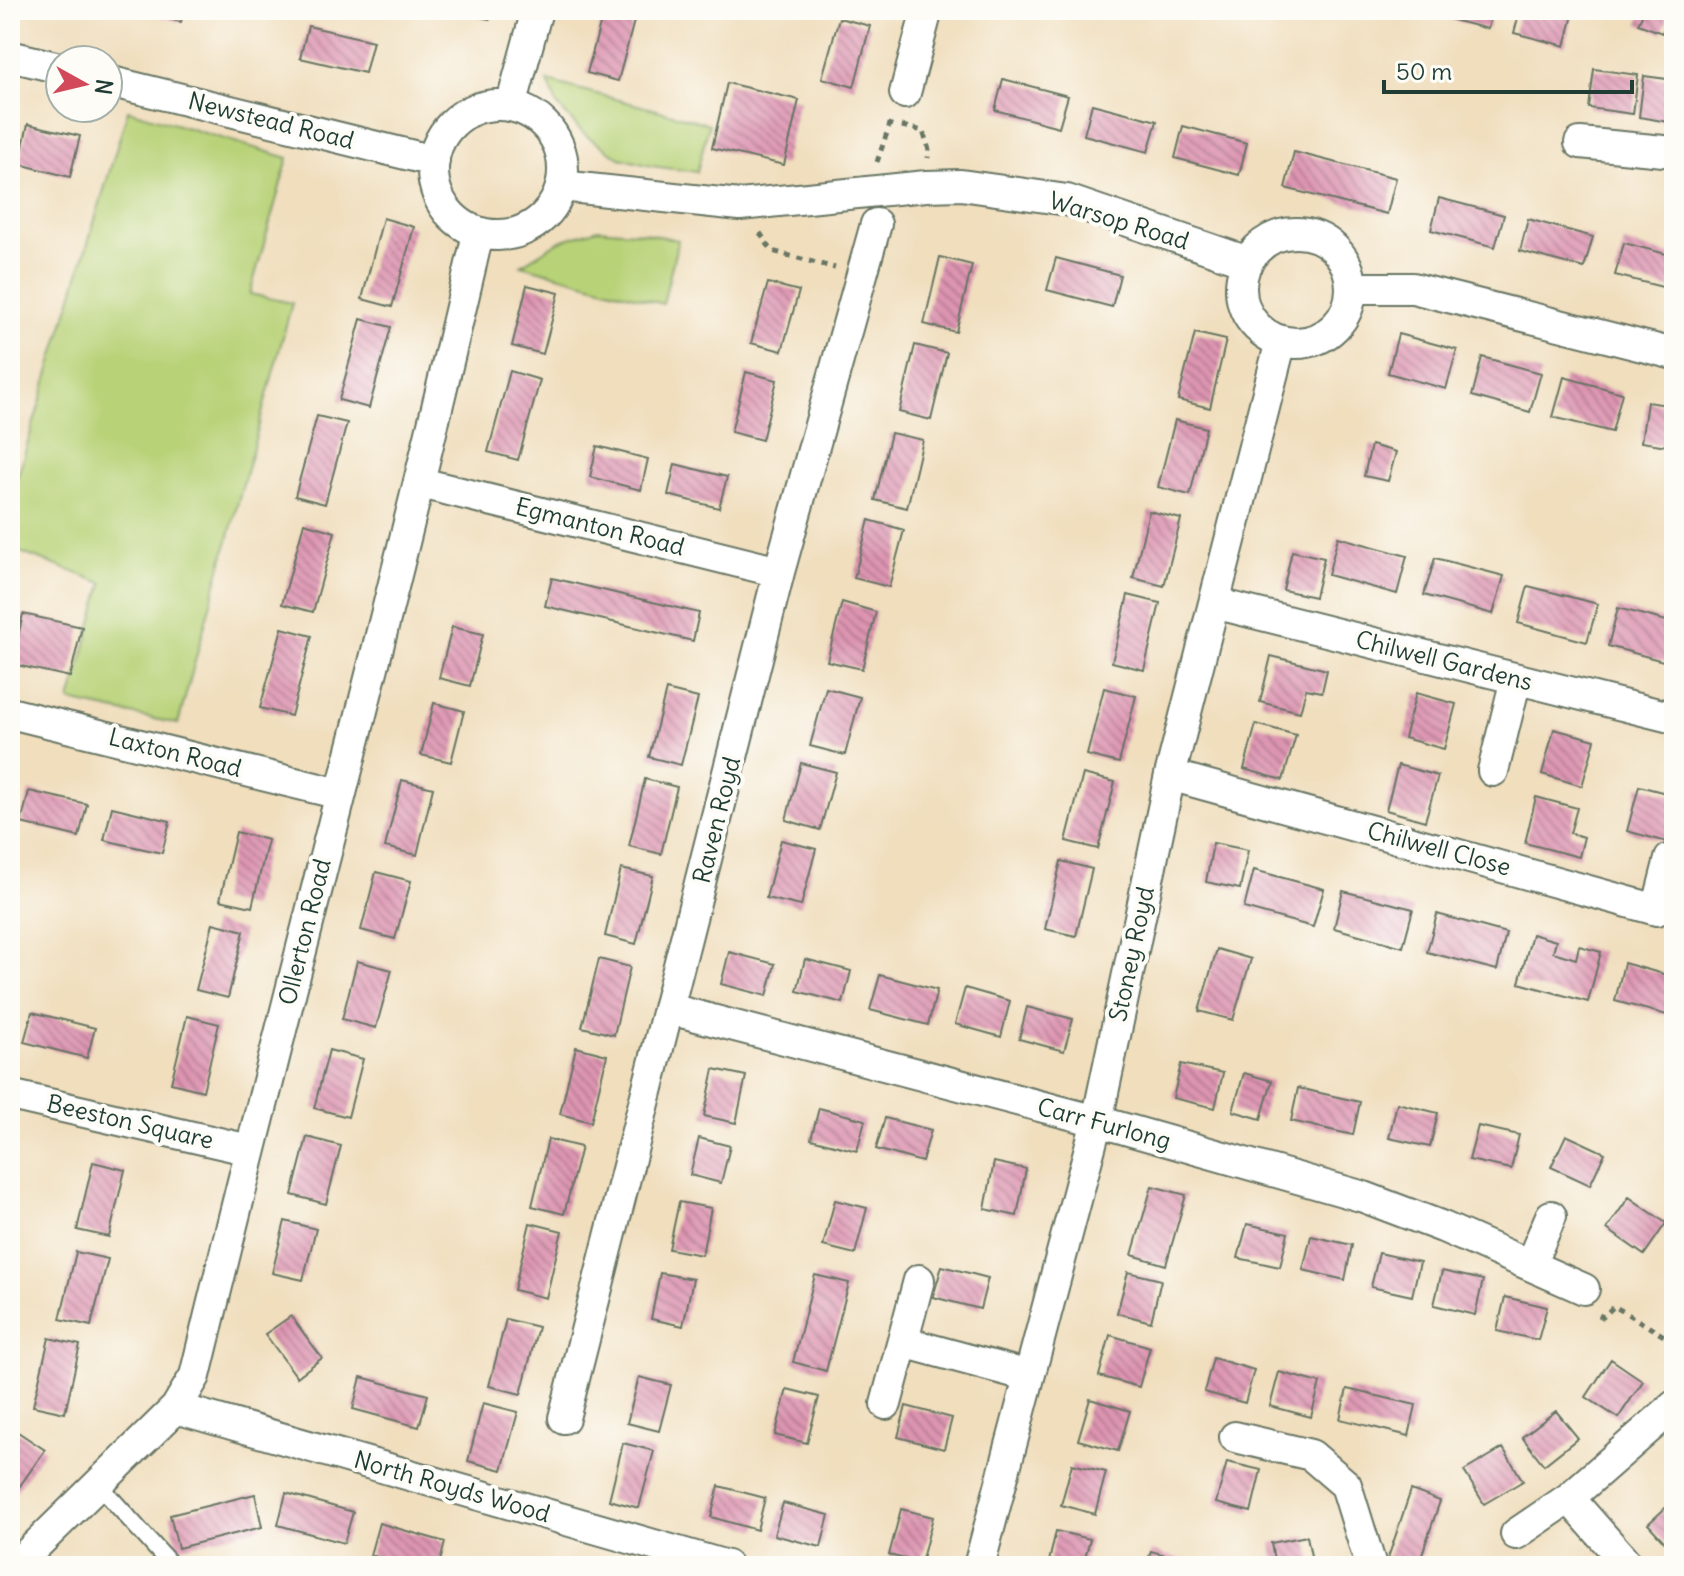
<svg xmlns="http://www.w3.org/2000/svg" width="1684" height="1576" font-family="Delius,sans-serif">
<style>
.green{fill:#b8d277;stroke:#6c8856;stroke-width:2}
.building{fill:url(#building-back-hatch)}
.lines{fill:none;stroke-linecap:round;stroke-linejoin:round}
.lane-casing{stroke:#687564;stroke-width:20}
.street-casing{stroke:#687564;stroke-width:34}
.path{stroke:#687564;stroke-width:5;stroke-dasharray:6 6;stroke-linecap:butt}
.lane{stroke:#fff;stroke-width:16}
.street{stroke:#fff;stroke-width:30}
.labels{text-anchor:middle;stroke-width:8;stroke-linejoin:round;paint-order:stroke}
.street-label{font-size:24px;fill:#1f3d34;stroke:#fdfcf7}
</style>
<defs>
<pattern id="building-back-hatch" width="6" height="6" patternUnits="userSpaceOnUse" patternTransform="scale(2)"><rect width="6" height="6" fill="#dd94b1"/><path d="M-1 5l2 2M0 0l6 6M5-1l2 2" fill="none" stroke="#b37a91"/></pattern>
</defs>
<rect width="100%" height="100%" fill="#fdfcf7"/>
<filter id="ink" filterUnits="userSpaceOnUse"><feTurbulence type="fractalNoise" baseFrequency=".0125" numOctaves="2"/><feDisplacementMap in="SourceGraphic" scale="16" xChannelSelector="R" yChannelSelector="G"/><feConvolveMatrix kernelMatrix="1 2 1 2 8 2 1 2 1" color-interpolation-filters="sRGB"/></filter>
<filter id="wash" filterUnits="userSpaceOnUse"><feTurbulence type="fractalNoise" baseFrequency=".006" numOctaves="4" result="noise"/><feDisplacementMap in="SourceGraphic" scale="32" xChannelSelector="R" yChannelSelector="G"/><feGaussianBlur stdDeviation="1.8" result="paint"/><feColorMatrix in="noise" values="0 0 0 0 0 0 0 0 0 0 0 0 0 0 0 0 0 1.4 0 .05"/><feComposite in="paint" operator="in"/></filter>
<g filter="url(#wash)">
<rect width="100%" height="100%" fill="#f0debd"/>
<path class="green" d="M548,81l161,43 -12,48 -46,-6 -31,-8 -36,-24 -27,-29z
M128,110l160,48 -38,136 42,9 -114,421 -108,-23 33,-118 -91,-34 1,-57z
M598,229l47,4 33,7 -15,64 -142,-39 39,-24z"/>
<g id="blocks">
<path class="building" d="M133,10h51l-3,12z
M461,10h31l-2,9 -30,-6z
M1438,10h55l-5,19 -51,-13z
M1520,10h32l21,5 -8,31 -51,-13z
M1644,10h27l-9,23 -24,-9z
M603,13l31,8 -16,60 -31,-8z
M839,18l31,8 -16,61 -32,-9z
M308,26l65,15 -8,32 -65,-15z
M1594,69l44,6 -5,39 -44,-6z
M1644,76l30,4v43l-35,-6z
M1003,79l65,17 -9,31 -64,-17z
M727,83l72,17 -15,65 -72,-17z
M1092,104l65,17 -9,31 -64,-17z
M28,124l52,12 -10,41 -51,-13z
M1183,126l64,17 -8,32 -64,-17z
M1294,152l102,26 -9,36 -102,-26z
M1439,198l65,17 -9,32 -64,-17z
M383,218l31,9 -22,80 -30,-8z
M1528,219l65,18 -9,31 -64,-17z
M1624,243l50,13v34l-59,-15z
M940,257l32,8 -16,67 -32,-8z
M1056,258l64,17 -8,32 -65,-17z
M768,283l31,8 -17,60 -31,-8z
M527,285l32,8 -16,61 -31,-8z
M361,319l30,8 -22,81 -30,-8z
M1195,333l31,7 -16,68 -32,-8z
M1398,334l59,16 -11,39 -58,-16z
M915,345l32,8 -16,67 -32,-8z
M1482,357l59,16 -11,39 -58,-16z
M510,371l30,9 -22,80 -30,-8z
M746,372l31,8 -15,60 -31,-8z
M1564,377l58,16 -10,39 -59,-15z
M1647,402l27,4v41l-33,-5z
M317,416l30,7 -22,81 -30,-8z
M1175,420l31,8 -16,67 -32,-8z
M891,433l32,7 -16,68 -32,-8z
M1371,445l25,7 -8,29 -24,-5z
M597,446l51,13 -7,31 -51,-13z
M675,464l52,13 -8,31 -51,-13z
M1149,511l32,8 -17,67 -31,-8z
M869,520l35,10 -15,57 -35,-9z
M304,523l31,9 -22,80 -31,-8z
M1338,537l69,19 -10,38 -69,-19z
M1292,551l32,7 -9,39 -32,-7z
M1435,558l69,18 -11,38 -69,-19z
M552,578l147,35 -6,28 -148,-35z
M1528,586l70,18 -11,38 -69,-19z
M1128,595l32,8 -16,67 -32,-8z
M842,602l34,10 -14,57 -35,-8z
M1618,608l56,15v41l-66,-18z
M23,614l59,13 -12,50 -58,-13z
M452,627l31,7 -13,52 -31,-8z
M282,628l30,8 -21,80 -31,-8z
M1271,656l56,14 -5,22 -16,-3 -6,23 -40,-10z
M826,688l34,9 -15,58 -35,-9z
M1104,688l32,8 -17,67 -32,-8z
M666,690l32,8 -17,67 -32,-8z
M1416,693l40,11 -12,45 -40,-11z
M434,703l30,8 -13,51 -30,-7z
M1256,724l40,11 -13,45 -39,-11z
M1554,729l41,11 -13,46 -40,-12z
M801,763l35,9 -16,58 -34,-10z
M1398,765l40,11 -13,45 -39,-11z
M1083,774l32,8 -17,67 -32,-8z
M645,779l32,8 -16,67 -32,-8z
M402,780l31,8 -16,67 -32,-8z
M1639,786l35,9v20l-7,27 -40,-11z
M29,791l58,13 -8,33 -58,-14z
M1536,797l41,11 -7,25 14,4 -5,20 -54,-14z
M112,807l58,14 -8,32 -58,-13z
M236,832l32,8 -16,67 -32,-7z
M781,840l35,9 -15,57 -35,-8z
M1213,843l35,7 -8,39 -34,-7z
M1061,861l31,8 -16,67 -31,-7z
M621,869l32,7 -17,68 -31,-8z
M1254,870l70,19 -11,38 -69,-19z
M376,872l35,9 -16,58 -34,-9z
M1343,891l70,18 -10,38 -69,-19z
M1437,914l69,19 -9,37 -70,-18z
M213,923l31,8 -16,67 -32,-8z
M1532,934l24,7 -3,11 23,7 3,-13 22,6 -13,50 -69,-19z
M1217,949l34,10 -18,61 -34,-9z
M729,952l46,12 -8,32 -46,-12z
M599,959l31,8 -16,68 -32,-8z
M805,959l46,12 -8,32 -46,-12z
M357,961l35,9 -16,58 -34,-9z
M1624,963l50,14v40l-59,-16z
M880,975l57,15 -9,35 -58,-15z
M965,988l45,13 -9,36 -46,-13z
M1027,1007l46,12 -9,32 -45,-12z
M32,1012l63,16 -8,30 -63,-16z
M187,1016l32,8 -16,67 -32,-8z
M576,1047l31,8 -16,67 -31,-8z
M329,1050l34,9 -15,58 -34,-9z
M1181,1064l42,9 -8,35 -42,-10z
M714,1069l32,7 -10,47 -32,-7z
M1244,1073l28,8 -11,38 -28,-8z
M1298,1088l62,14 -7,33 -62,-14z
M1397,1103l41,10 -8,34 -41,-9z
M819,1108l46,12 -8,31 -46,-12z
M885,1118l46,12 -9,32 -46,-13z
M1478,1126l41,9 -8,34 -42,-9z
M1566,1135l39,18 -15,32 -39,-18z
M307,1137l34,9 -15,58 -34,-9z
M699,1138l31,8 -9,37 -31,-8z
M548,1139l33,8 -17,67 -32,-8z
M93,1162l32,8 -16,67 -32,-7z
M994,1162l32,7 -9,47 -32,-7z
M1152,1186l34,9 -20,70 -34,-10z
M1629,1197l37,26 -22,32 -37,-26z
M835,1200l32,8 -12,46 -32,-8z
M679,1202l32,6 -9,47 -33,-6z
M285,1221l31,8 -13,51 -31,-7z
M530,1223l32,8 -16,67 -32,-8z
M1247,1224l41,9 -8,34 -42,-9z
M1311,1236l41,9 -7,35 -42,-10z
M76,1252l32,7 -17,67 -31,-7z
M1379,1253l41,9 -8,34 -41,-9z
M942,1266l46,12 -8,31 -47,-12z
M1442,1271l41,9 -8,35 -41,-10z
M1128,1272l33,8 -10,42 -34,-9z
M660,1273l33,6 -10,47 -32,-7z
M815,1275l34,8 -23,88 -33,-9z
M1505,1297l42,10 -9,33 -41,-9z
M291,1316l31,42 -25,19 -32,-43z
M506,1319l32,8 -17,67 -32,-8z
M1110,1335l40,12 -11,40 -40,-11z
M49,1338l31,7 -15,68 -32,-7z
M1213,1358l41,12 -9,33 -41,-11z
M1611,1359l32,22 -25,37 -32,-21z
M1279,1372l41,11 -9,34 -41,-11z
M361,1377l67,18 -9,32 -66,-18z
M639,1377l32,8 -12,46 -32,-8z
M787,1389l32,8 -12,46 -32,-8z
M1347,1389l69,16 -7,31 -69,-17z
M1090,1399l40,12 -12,40 -40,-11z
M483,1403l35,9 -16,58 -34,-9z
M906,1406l46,12 -8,31 -46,-12z
M1556,1411l22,27 -34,27 -22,-28z
M18,1432l27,18 -35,50v-56z
M623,1443l31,8 -15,57 -30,-8z
M1503,1448l20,33 -39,23 -20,-33z
M1227,1462l34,8 -10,42 -35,-9z
M1072,1464l34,8 -11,42 -34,-9z
M719,1486l46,12 -8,32 -46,-13z
M1411,1490l29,11 -22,65 -30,-8z
M286,1493l67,19 -9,31 -66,-18z
M255,1494l7,33 -84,21 -8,-33z
M1674,1500v46l-3,3 -23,-25z
M783,1503l46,12 -8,32 -47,-12z
M901,1509l32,8 -12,46 -32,-8z
M379,1523l66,19 -6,24h-28l-41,-11z
M1056,1531l34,8 -7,27h-35z
M1307,1536l6,30h-38l-4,-23z
M1151,1551l50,14v1h-55z"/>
</g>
</g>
<g filter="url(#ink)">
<use href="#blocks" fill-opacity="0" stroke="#687564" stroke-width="2"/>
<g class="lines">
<g class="lane-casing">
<path id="lane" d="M99,1485l73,81"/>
</g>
<g class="street-casing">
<path id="street" d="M10,56l50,12
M108,81l326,80
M905,93l22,-83
M433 170a65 65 0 1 1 130 0a65 65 0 1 1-130 0Z
M511,106l26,-96
M1580,143l94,9
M561,186l179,19 186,-19 35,-1 106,15 181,62
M1241 288a55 55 0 1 1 110 0a55 55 0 1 1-110 0Z
M1351,288h62l261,66
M421,483l358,89
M1214,603l460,115
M10,713l330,81
M1493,771l23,-92
M1170,775l487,135 13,-51
M670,1009l427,112 267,76 79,30 141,62
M10,1095l240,55
M1530,1265l21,-49
M903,1342l126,34
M886,1404l33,-124
M176,1408l551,158
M564,1418l215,-846 97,-348
M1235,1437l76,18 35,30 25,81
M1569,1498l60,68
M1516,1534l53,-36 105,-92
M15,1566l161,-158 19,-32c92,-381 195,-760 283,-1142
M979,1566l118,-445 73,-346 111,-434"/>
</g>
<path class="path" d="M902,126l21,5 6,19 -1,8
M877,162l15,-44
M760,233l12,18 63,17
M1599,1315l4,2 11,-11 60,36"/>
<use href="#lane" class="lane"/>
<use href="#street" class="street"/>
</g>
</g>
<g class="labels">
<g class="street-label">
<text transform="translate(271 121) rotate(14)" y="8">Newstead Road</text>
<text transform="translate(1119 221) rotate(17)" y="8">Warsop Road</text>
<text transform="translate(600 527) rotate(14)" y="8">Egmanton Road</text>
<text transform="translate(1444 661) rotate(14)" y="8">Chilwell Gardens</text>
<text transform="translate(175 753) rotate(14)" y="8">Laxton Road</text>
<text transform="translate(717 820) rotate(-76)" y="8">Raven Royd</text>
<text transform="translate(1439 849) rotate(15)" y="8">Chilwell Close</text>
<text transform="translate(305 932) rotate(-76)" y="8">Ollerton Road</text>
<text transform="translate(1132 954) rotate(-78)" y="8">Stoney Royd</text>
<text transform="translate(130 1122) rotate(13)" y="8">Beeston Square</text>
<text transform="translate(1104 1124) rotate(15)" y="8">Carr Furlong</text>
<text transform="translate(452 1487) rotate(16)" y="8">North Royds Wood</text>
</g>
</g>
<rect width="1684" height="1576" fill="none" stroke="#fdfcf7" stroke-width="40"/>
<g transform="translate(84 84) rotate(98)"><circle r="38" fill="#fdfcf7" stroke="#a4b0a9" stroke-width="2"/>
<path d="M0-6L14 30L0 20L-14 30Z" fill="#d1495b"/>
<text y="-12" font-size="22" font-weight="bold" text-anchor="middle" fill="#1f3d34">N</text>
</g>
<path d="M1384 80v12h248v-12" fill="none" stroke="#1f3d34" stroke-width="4"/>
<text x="1396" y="80" font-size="24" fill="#1f3d34" stroke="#fdfcf7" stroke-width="6" paint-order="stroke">50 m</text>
</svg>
